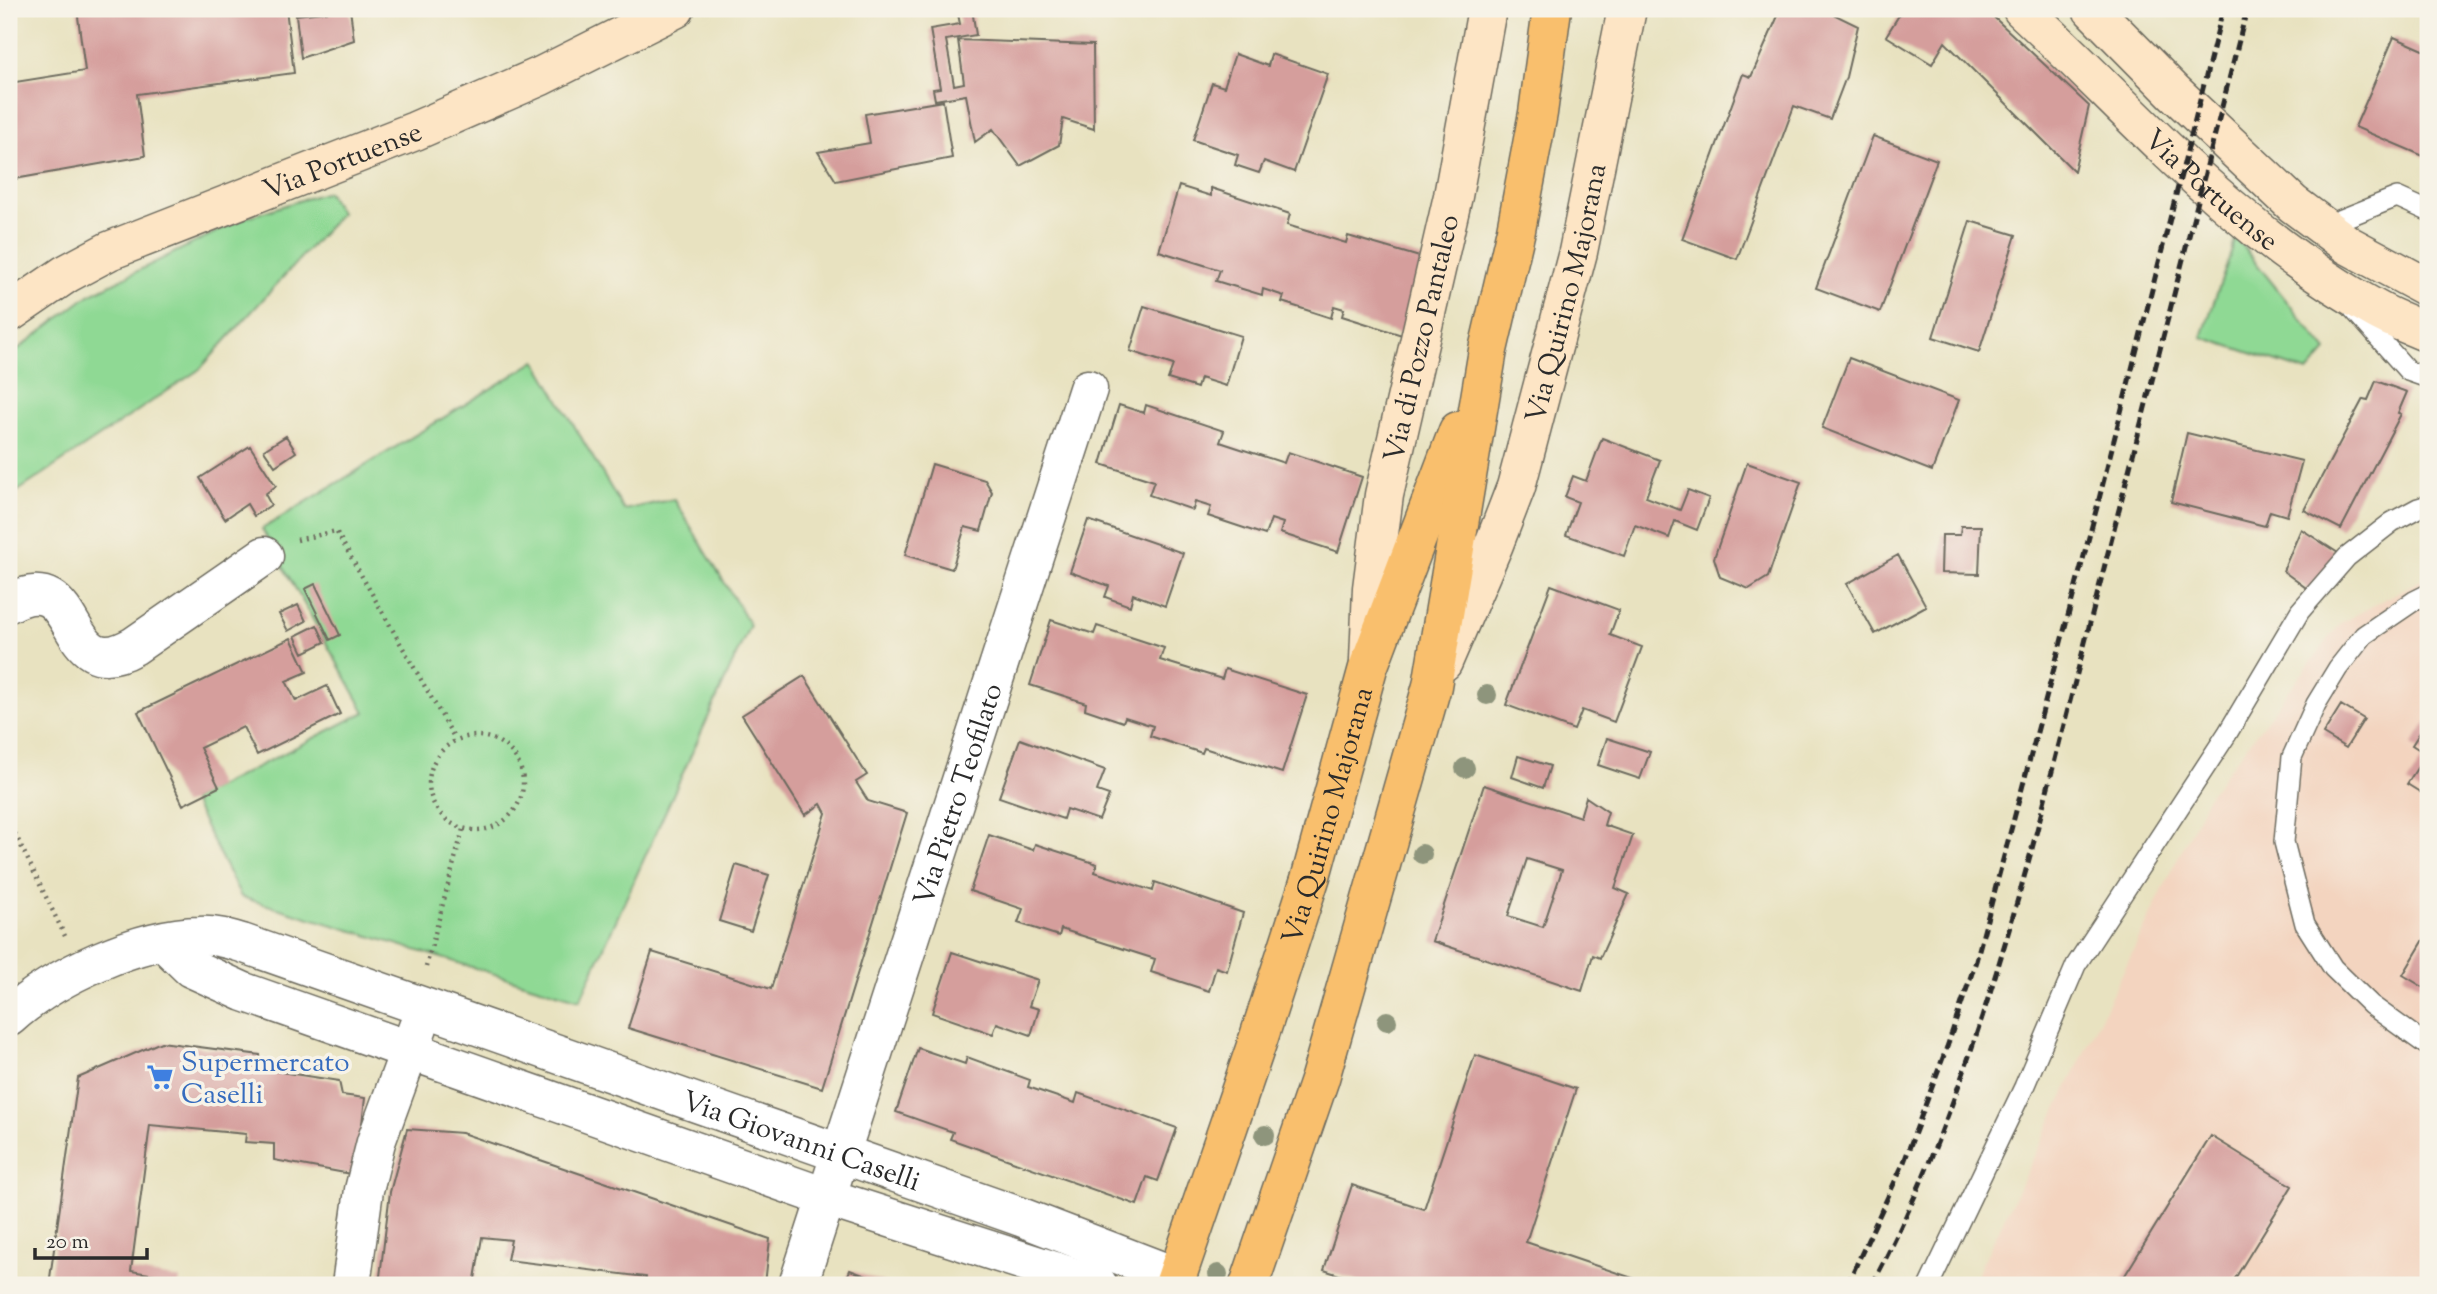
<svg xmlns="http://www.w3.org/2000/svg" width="2437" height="1294" font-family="'Sorts Mill Goudy',serif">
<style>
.built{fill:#f3d4bf}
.green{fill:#8fd994;stroke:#5d8260;stroke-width:2}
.building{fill:#d59e9c;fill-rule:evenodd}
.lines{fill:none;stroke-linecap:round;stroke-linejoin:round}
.lane-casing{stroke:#6d6b5f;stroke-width:22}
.street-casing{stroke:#6d6b5f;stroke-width:41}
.secondary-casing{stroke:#6d6b5f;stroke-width:41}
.primary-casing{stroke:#6d6b5f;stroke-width:41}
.path{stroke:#6d6b5f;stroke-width:4.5;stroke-dasharray:2 5;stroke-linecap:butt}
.lane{stroke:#fff;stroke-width:19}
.street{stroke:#fff;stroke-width:38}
.secondary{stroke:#fde5c5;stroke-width:38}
.primary{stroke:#f9bf6d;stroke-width:38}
.rail{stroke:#2b2b2b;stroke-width:5;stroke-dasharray:10 5;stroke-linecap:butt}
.tree{fill:#8e957c}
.labels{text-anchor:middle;stroke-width:7;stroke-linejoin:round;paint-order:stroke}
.street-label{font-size:28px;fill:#2b2b2b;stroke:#f7f3e8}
.shop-label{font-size:28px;fill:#366cbe;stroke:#f7f3e8;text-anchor:start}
</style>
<rect width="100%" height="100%" fill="#f7f3e8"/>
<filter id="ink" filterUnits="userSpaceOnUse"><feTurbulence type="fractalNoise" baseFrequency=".0143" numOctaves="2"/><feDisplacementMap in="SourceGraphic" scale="14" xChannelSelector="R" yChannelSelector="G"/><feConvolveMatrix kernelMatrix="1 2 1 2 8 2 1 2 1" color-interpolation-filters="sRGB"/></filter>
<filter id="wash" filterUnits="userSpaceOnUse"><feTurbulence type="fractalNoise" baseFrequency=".00686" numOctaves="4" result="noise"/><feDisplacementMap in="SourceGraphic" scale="28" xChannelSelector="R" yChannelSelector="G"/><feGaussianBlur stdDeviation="1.57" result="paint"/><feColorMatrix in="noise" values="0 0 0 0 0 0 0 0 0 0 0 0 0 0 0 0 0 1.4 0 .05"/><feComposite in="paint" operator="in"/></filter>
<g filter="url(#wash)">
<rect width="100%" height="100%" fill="#e8e2c0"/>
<path class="built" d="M2428,576v709h-456l236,-489 133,-173z"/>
<path class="green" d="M327,192l14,21 -141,156 -191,128v-141l80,-61 155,-77z
M2236,238l91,113 -19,21 -106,-35z
M536,361l88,149 50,-11 76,126 -170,375 -339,-103 -49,-97 173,-88 -103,-183z"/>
<g id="blocks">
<path class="building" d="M77,9h209l8,64 -157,21 8,62 -136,24v-97l76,-12z
M350,9l4,31 -53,18 -5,-43z
M957,9h15l4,26 -30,5 8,45 10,-2 -6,-43 135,5 1,84 -31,-10 -4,26 -39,21 -27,-37 -18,13 -9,-47 -31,5 -2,-11 7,-1 -10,-59 30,-5z
M1781,9h56l-4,5 25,12 -12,51 -16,42 -36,-13 -57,153 -55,-20 61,-165 8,3z
M1903,9h82l104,97 -15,65 -129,-129 -13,22 -46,-28z
M2394,37l34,15v106l-73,-31z
M1235,54l33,12 3,-12 57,20 -34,98 -30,-11 -5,12 -24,-8 3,-10 -45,-15 19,-57 12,4z
M943,101l9,57 -116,23 -18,-29 52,-9 -5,-29z
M1873,136l64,24 -57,152 -64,-24z
M1179,186l32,10v-8l79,26 -3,11 59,18 2,-7 75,22 -18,78 -63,-20 2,-7 -10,-3 -3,12 -49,-16 2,-6 -21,-7 -1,6 -46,-14 4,-11 -61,-19z
M1970,221l46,14 -37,117 -46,-15z
M1144,306l97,30 -15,50 -26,-8 -3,10 -29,-9 5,-14 -43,-14z
M1849,358l110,42 -27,71 -110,-43z
M2376,381l31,11 -9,21 3,1 -60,115 -37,-19 59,-111 5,1z
M1119,405l25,8 2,-8 78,26 -4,11 64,21 4,-11 74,25 -24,75 -58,-19 3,-10 -12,-4 -6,16 -57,-19 3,-9 -16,-5 -2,8 -44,-15 5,-14 -53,-17z
M2187,433l115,28 -15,55 -17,-5 -5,15 -94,-24z
M286,436l10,16 -21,14 -11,-16z
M1602,438l58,22 -14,37 34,13 8,-20 21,8 -12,32 -22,-9 -6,17 -34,-13 -11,31 -58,-21 12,-33 -13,-5 8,-21 13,5z
M250,446l26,40 -11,8 6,11 -17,11 -7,-12 -22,15 -25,-41z
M1747,463l54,19 -33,95 -19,12 -29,-12 -6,-19z
M932,464l53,16 7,12 -11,39 -16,-4 -13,42 -47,-14z
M1088,520l95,33 -18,53 -32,-12 -3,12 -25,-9 4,-11 -39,-14z
M1961,526h20l-2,48 -38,-1 1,-38h18z
M2301,529l37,24 -29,37 -26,-19z
M1898,555l28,51 -51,28 -28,-50z
M315,584l25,51 -10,5 -25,-51z
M1551,585l68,25 -9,25 32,12 -28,75 -32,-12 -8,20 -68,-25z
M298,605l8,16 -18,10 -9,-17z
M1051,620l43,14 3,-8 67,22 -4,12 62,19 3,-10 82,26 -25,78 -78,-25 -2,5 -52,-17 3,-10 -28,-9 -2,5 -38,-13 1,-6 -56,-18z
M317,625l8,17 -22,11 -8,-17z
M291,638l16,34 -21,9 10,20 31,-15 13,28 -83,41 -14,-28 -43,21 19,39 -36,18 -45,-93z
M804,676l63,99 -11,7 12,19 39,12 -85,275 -194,-60 24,-76 119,37 55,-176 -5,-9 -16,11 -63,-100z
M2341,705l23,14 -18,29 -23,-14z
M2428,720v77l-21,-13 19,-30 -14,-9z
M1607,738l43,14 -10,27 -42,-14z
M1020,739l85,31 -8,21 12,4 -10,25 -33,-11 -3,10 -64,-22z
M1518,756l32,10 -7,22 -31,-11z
M1484,785l96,32 6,-20 22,15 -4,13 29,10 -18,53 14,6 -29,64 -7,-3 -11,36 -150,-50zM1527,859l35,11 -19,57 -35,-11z
M989,835l44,15 2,-6 62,20 -2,8 58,19 2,-9 88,31 -16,58 -11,-4 -7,24 -58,-19 4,-13 -94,-30 -2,7 -41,-13 5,-14 -53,-18z
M736,865l33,10 -18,56 -32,-10z
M2428,933v57l-25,-15z
M952,952l86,28 -9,26 10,3 -8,26 -34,-12 -4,11 -61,-21z
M161,1042l99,13 1,14 78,12 3,14 23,3 -9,77 -82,-15v-16l-29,-2 1,-8 -96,-9 -19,146 49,8 -1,6h-130l29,-207z
M918,1048l47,16 2,-7 63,23 -2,7 47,16 3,-10 99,35 -19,53 -11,-4 -10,28 -187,-66 3,-7 -57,-20z
M1475,1055l101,34 -50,153 127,43h-283l-46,-15 28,-85 72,24z
M407,1129l55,4 308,106 -5,45 -120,1 1,-8 -139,-17 4,-20 -29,-3 -8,48h-95l11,-93z
M2211,1136l81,50 -61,99h-112z
M850,1270l40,15h-46z"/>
</g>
</g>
<g filter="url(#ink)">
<use href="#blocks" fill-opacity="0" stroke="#6d6b5f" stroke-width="2"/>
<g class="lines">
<g class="lane-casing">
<path id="lane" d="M2322,227l75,-30 31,14
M2353,309l55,62 20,7
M2428,594l-14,7 -50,34 -26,33 -22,36 -24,53 -8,85 21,82 28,44 38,37 57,41
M1929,1285l95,-198 52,-122 151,-231 73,-123 47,-54 45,-35 26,-14 10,-3"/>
</g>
<g class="street-casing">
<g id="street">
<path d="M9,603c76,-41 49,86 125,43l130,-90"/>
<path d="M163,941l28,27 53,24 584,206 270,87"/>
<path id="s1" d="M9,1017c45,-41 130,-80 191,-81 15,-1 28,3 42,7l779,274 156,60"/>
<path d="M351,1285l13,-95 12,-48 42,-115"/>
<path id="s2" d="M798,1285l290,-896"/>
</g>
</g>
<g class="secondary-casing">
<g id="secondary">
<path id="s3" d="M2022,9c116,108 211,222 353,300 17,10 35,16 53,24"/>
<path d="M2092,9l82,83 119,112 55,41 80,43"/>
<path id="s4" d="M9,313l57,-39 43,-23 306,-120 126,-55 134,-67"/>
<path id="s5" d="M1369,660l3,-72 12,-93 69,-299 34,-187"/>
<path id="s6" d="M1443,662l51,-118 22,-57 62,-235 49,-243"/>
</g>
</g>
<g class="primary-casing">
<g id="primary">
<path id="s7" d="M1174,1285l85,-248 52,-161 57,-208 90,-237"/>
<path d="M1249,1285l71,-207 112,-392 56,-336 28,-120 22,-117 14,-104"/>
</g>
</g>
<path class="path" d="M297,540l39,-9 119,208
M429 783a47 47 0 1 1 94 0a47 47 0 1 1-94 0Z
M9,821l56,115
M426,967l37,-138"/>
<use href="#lane" class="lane"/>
<use href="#street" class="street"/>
<use href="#secondary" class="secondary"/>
<use href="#primary" class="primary"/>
<path class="rail" d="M1847,1285l57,-123 43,-115 29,-86 121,-454 126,-498
M1872,1285c75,-142 123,-300 165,-455l210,-821"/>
</g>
<g class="tree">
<circle cx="1487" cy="695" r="10"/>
<circle cx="1465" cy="768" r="10"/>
<circle cx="1422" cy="854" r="10"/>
<circle cx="1387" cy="1021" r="10"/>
<circle cx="1265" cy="1135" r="10"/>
<circle cx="1218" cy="1274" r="10"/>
</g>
</g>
<defs>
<g id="supermarket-bare" transform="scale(2.1)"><path d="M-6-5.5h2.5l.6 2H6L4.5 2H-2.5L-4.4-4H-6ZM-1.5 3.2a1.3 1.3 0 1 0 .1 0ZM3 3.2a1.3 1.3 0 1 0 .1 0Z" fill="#3f7fe0" stroke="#f7f3e8" stroke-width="2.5" paint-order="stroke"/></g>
</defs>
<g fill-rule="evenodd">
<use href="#supermarket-bare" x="160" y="1077"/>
</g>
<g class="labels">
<g class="street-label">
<text dy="10" stroke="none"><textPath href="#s4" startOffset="368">Via Portuense</textPath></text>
<text dy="10" stroke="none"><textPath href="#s3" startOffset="262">Via Portuense</textPath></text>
<text dy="10" stroke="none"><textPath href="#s6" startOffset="390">Via Quirino Majorana</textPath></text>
<text dy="10" stroke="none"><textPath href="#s5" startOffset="327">Via di Pozzo Pantaleo</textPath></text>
<text dy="10" stroke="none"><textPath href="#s2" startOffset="516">Via Pietro Teofilato</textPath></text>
<text dy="10" stroke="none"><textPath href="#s7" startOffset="494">Via Quirino Majorana</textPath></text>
<text dy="10" stroke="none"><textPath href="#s1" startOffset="847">Via Giovanni Caselli</textPath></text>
</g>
<g class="shop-label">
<text x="181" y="1071">Supermercato<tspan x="181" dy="32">Caselli</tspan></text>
</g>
</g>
<rect width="2437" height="1294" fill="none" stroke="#f7f3e8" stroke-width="35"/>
<path d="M35 1248v10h112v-10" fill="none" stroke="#2b2b2b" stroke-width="3.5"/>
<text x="46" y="1248" font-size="21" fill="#2b2b2b" stroke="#f7f3e8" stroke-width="5" paint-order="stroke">20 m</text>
</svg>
